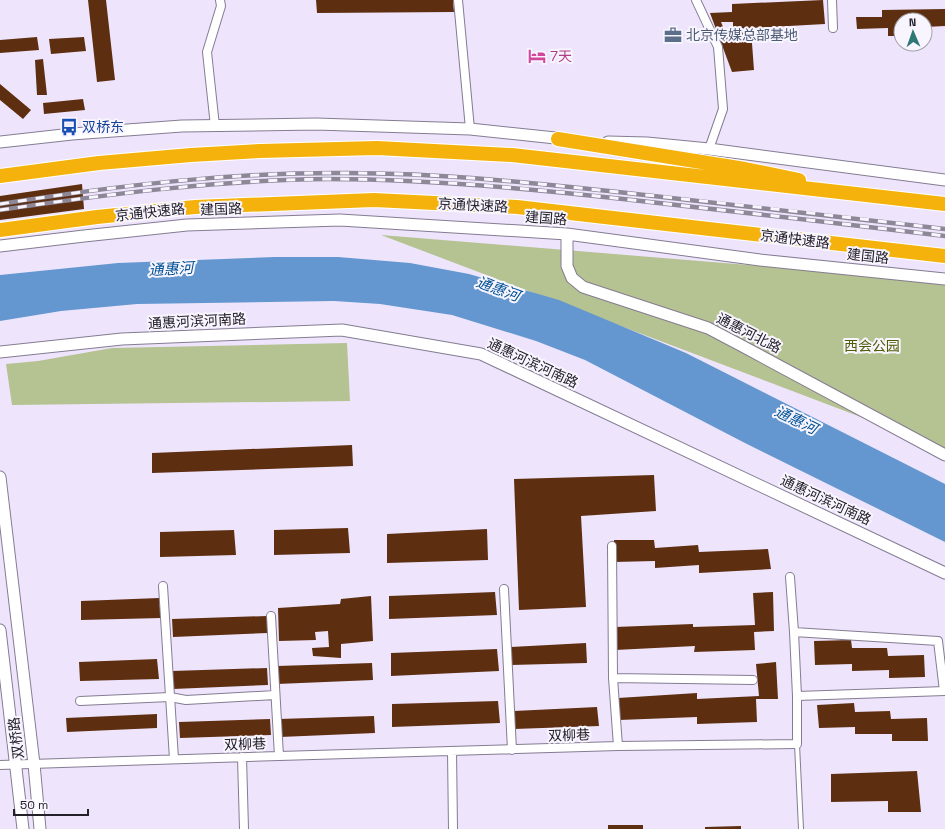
<svg xmlns="http://www.w3.org/2000/svg" width="945" height="829" font-family="'Space Grotesk','Noto Sans SC',sans-serif">
<style>
.green{fill:#b5c291}
.water{fill:#6497d0}
.building{fill:#5e2e10}
.lines{fill:none;stroke-linecap:round;stroke-linejoin:round}
.lane-casing{stroke:#847c91;stroke-width:6}
.street-casing{stroke:#847c91;stroke-width:10}
.secondary-casing{stroke:#847c91;stroke-width:13}
.highway-casing{stroke:#fff;stroke-width:16}
.lane{stroke:#fff;stroke-width:4}
.street{stroke:#fff;stroke-width:8}
.secondary{stroke:#fff;stroke-width:11}
.highway{stroke:#f5b20c;stroke-width:14}
.rail-casing{stroke:#8e8798;stroke-width:4.5}
.rail{stroke:#f8f5ff;stroke-width:3;stroke-dasharray:9;stroke-linecap:butt}
.labels{text-anchor:middle;stroke-width:4;stroke-linejoin:round;paint-order:stroke}
.service-label{font-size:14px;fill:#4e5e75;stroke:#f8f5ff;text-anchor:start}
.hotel-label{font-size:14px;fill:#b23c85;stroke:#f8f5ff;text-anchor:start}
.transit-label{font-size:14px;fill:#164399;stroke:#f8f5ff;text-anchor:start}
.street-label{font-size:14px;fill:#242029;stroke:#f8f5ff}
.park-label{font-size:14px;fill:#4d5c02;stroke:#f8f5ff}
.water-label{font-size:15px;font-style:italic;fill:#005296;stroke:#f8f5ff}
</style>
<rect width="100%" height="100%" fill="#eee5fd"/>
<path class="green" d="M381,235l564,46v168z
M347,343l3,58 -338,4 -6,-41 32,-3 74,-13z"/>
<path class="water" d="M275,257h63l72,6 59,11 90,26 127,53 259,131v58l-202,-100 -158,-82 -49,-19 -84,-26 -72,-11 -46,-3 -197,3 -76,7 -61,10v-46l118,-12z"/>
<path class="building" d="M88,0h18l9,80 -18,2z
M316,0h137l1,12 -137,1z
M823,0l2,24 -92,5v-7h-12l5,12 25,-4 3,40 -22,2 -22,-59 22,-1v-8z
M945,9v17l-20,1v-7h-24v16h-13v-8l-31,1 -1,-12h26v-7z
M37,37l2,13 -39,3v-13z
M84,37l2,14 -35,3 -2,-15z
M43,59l4,36h-10l-2,-35z
M0,84l31,26 -8,9 -23,-19z
M83,99l2,11 -41,4 -1,-11z
M82,184l2,25 -84,11v-24z
M352,445l1,21 -201,7v-20z
M654,475l2,36 -75,5 5,91 -67,3 -5,-131z
M348,528l2,25 -76,2v-25z
M487,529l1,31 -101,3v-29z
M234,530l2,25 -76,2v-25z
M614,540h40l1,8 43,-3 1,7 69,-3 3,20 -72,4v-8l-44,3v-7l-41,1z
M495,592l2,23 -108,4v-23z
M773,592l1,39 -20,1 1,18 -61,2 1,-6 -80,4v-23l78,-3v3l62,-2 -2,-32z
M371,596l2,45 -32,3v14l-28,-2 -1,-8 17,-1 -1,-16 -13,1 1,8 -37,1 -1,-33 62,-4 1,-5z
M159,598l2,20 -80,2v-19z
M267,616l1,17 -95,4 -1,-18z
M851,640l1,8h35l1,8 36,-1 1,22 -36,1v-8l-37,1v-7l-37,1 -1,-24z
M586,643l1,20 -76,2v-18z
M497,649l2,22 -108,5v-23z
M157,659l2,20 -79,2 -1,-19z
M776,662l2,37h-22l1,23 -60,2v-7l-78,3 -1,-22 79,-5v6l62,-3 -3,-32z
M372,663l1,17 -96,4v-18z
M267,668l1,17 -95,4 -1,-18z
M498,701l2,22 -108,4v-23z
M854,703l1,9 35,-1 1,8 36,-1 1,23h-36v-7h-37v-7l-36,1 -2,-23z
M597,707l2,19 -85,3v-18z
M157,714v14l-90,4 -1,-14z
M374,716l1,17 -95,4 -1,-18z
M270,719l1,16 -91,3 -1,-16z
M917,771l4,41h-33v-11l-57,1v-28z
M608,825h35v4h-35z
M741,826v3h-36v-2z"/>
<g class="lines">
<g class="lane-casing">
<path id="lane" d="M797,744l4,85"/>
</g>
<g class="street-casing">
<path id="street" d="M458,0l12,129
M696,0l22,47 5,62 -14,40
M832,0l1,28
M215,126l-8,-74 14,-46 -1,-6
M612,546l1,132
M163,586l11,173
M504,589l8,161
M271,616l8,140
M794,632l144,9 6,50
M797,696l148,-5
M80,701l90,-4 16,3 89,-5
M618,746l-5,-68 140,2
M452,751l1,78
M242,757l2,72
M0,765l279,-9 339,-10 179,-2v-48l-3,-64 -4,-55"/>
</g>
<g class="secondary-casing">
<path id="secondary" d="M0,142l72,-8 110,-8 134,-2 154,5 95,10
M608,142l39,1 62,6 236,31
M567,234v32l5,12 11,9 125,41 36,19 201,108
M0,246l84,-10 103,-11 153,-5 227,14 193,26 185,19
M0,352l122,-13 220,-9 139,24 464,219
M0,477l34,287 6,65
M0,630l23,199"/>
</g>
<g class="highway-casing">
<path id="highway" d="M558,139l187,30 54,11
M0,176l99,-13 92,-8 69,-4 117,-3 135,7 433,49
M0,230l97,-13 98,-10 179,-7 143,7 428,49"/>
</g>
<use href="#lane" class="lane"/>
<use href="#street" class="street"/>
<use href="#secondary" class="secondary"/>
<use href="#highway" class="highway"/>
<g class="rail-casing">
<path id="rail" d="M0,204c115,-18 230,-32 347,-31 94,0 187,10 280,20 106,11 212,23 318,36
M0,210c109,-16 218,-30 328,-31 98,0 197,9 295,20 107,12 215,24 322,37"/>
</g>
<use href="#rail" class="rail"/>
</g>
<defs>
<g id="office-bare" transform="scale(1.38)"><path d="M-6-3h4V-5.5h4V-3h4V5H-6ZM-1-4.5V-3h2v-1.5ZM-6 0V1H6V0Z" fill="#5c6f8a" stroke="#f8f5ff" stroke-width="2.5" paint-order="stroke"/></g>
<g id="hotel-bare" transform="scale(1.38)"><path d="M-6-4.5h1.5V1H6V5H4.5V3h-9V5H-6ZM-4 0a1.8 1.8 0 1 1 3.6 0ZM.5 0V-2.5h3Q6-2.5 6 0Z" fill="#d1479c" stroke="#f8f5ff" stroke-width="2.5" paint-order="stroke"/></g>
<g id="bus-bare" transform="scale(1.38)"><path d="M-5-6H5V4H4V6H2V4H-2V6H-4V4H-5ZM-3.5-4V0h7V-4ZM-3.5 1.2v1.5H-2V1.2ZM2 1.2v1.5H3.5V1.2Z" fill="#1a4fb4" stroke="#f8f5ff" stroke-width="2.5" paint-order="stroke"/></g>
</defs>
<g fill-rule="evenodd">
<use href="#office-bare" x="673" y="35"/>
<use href="#hotel-bare" x="537" y="56"/>
<use href="#bus-bare" x="69" y="127"/>
</g>
<g class="labels">
<g class="service-label">
<text x="686" y="40">北京传媒总部基地</text>
</g>
<g class="hotel-label">
<text x="550" y="61">7天</text>
</g>
<g class="transit-label">
<text x="82" y="132">双桥东</text>
</g>
<g class="street-label">
<text transform="translate(473 205) rotate(3)" y="5">京通快速路</text>
<text transform="translate(221 209) rotate(-2)" y="5">建国路</text>
<text transform="translate(150 212) rotate(-6)" y="5">京通快速路</text>
<text transform="translate(546 218) rotate(4)" y="5">建国路</text>
<text transform="translate(795 239) rotate(7)" y="5">京通快速路</text>
<text transform="translate(868 256) rotate(6)" y="5">建国路</text>
<text transform="translate(197 321) rotate(-3)" y="5">通惠河滨河南路</text>
<text transform="translate(749 333) rotate(27)" y="5">通惠河北路</text>
<text transform="translate(533 363) rotate(25)" y="5">通惠河滨河南路</text>
<text transform="translate(826 500) rotate(25)" y="5">通惠河滨河南路</text>
<text transform="translate(569 735) rotate(-2)" y="5">双柳巷</text>
<text transform="translate(16 738) rotate(-97)" y="5">双桥路</text>
<text transform="translate(245 744) rotate(-2)" y="5">双柳巷</text>
</g>
<g class="park-label">
<text x="872" y="351">西会公园</text>
</g>
<g class="water-label">
<text transform="translate(171 269) rotate(-3)" y="5">通惠河</text>
<text transform="translate(498 289) rotate(20)" y="5">通惠河</text>
<text transform="translate(796 420) rotate(26)" y="5">通惠河</text>
</g>
</g>
<g transform="translate(913 32) rotate(358)"><circle r="19" fill="#f8f5ff" stroke="#a3a0a9"/>
<path d="M0-3L7 15L0 10L-7 15Z" fill="#2d7776"/>
<text y="-6" font-size="11" font-weight="bold" text-anchor="middle" fill="#242029">N</text>
</g>
<path d="M14 809v6h74v-6" fill="none" stroke="#242029" stroke-width="2"/>
<text x="20" y="809" font-size="12" fill="#242029" stroke="#f8f5ff" stroke-width="3" paint-order="stroke">50 m</text>
</svg>
